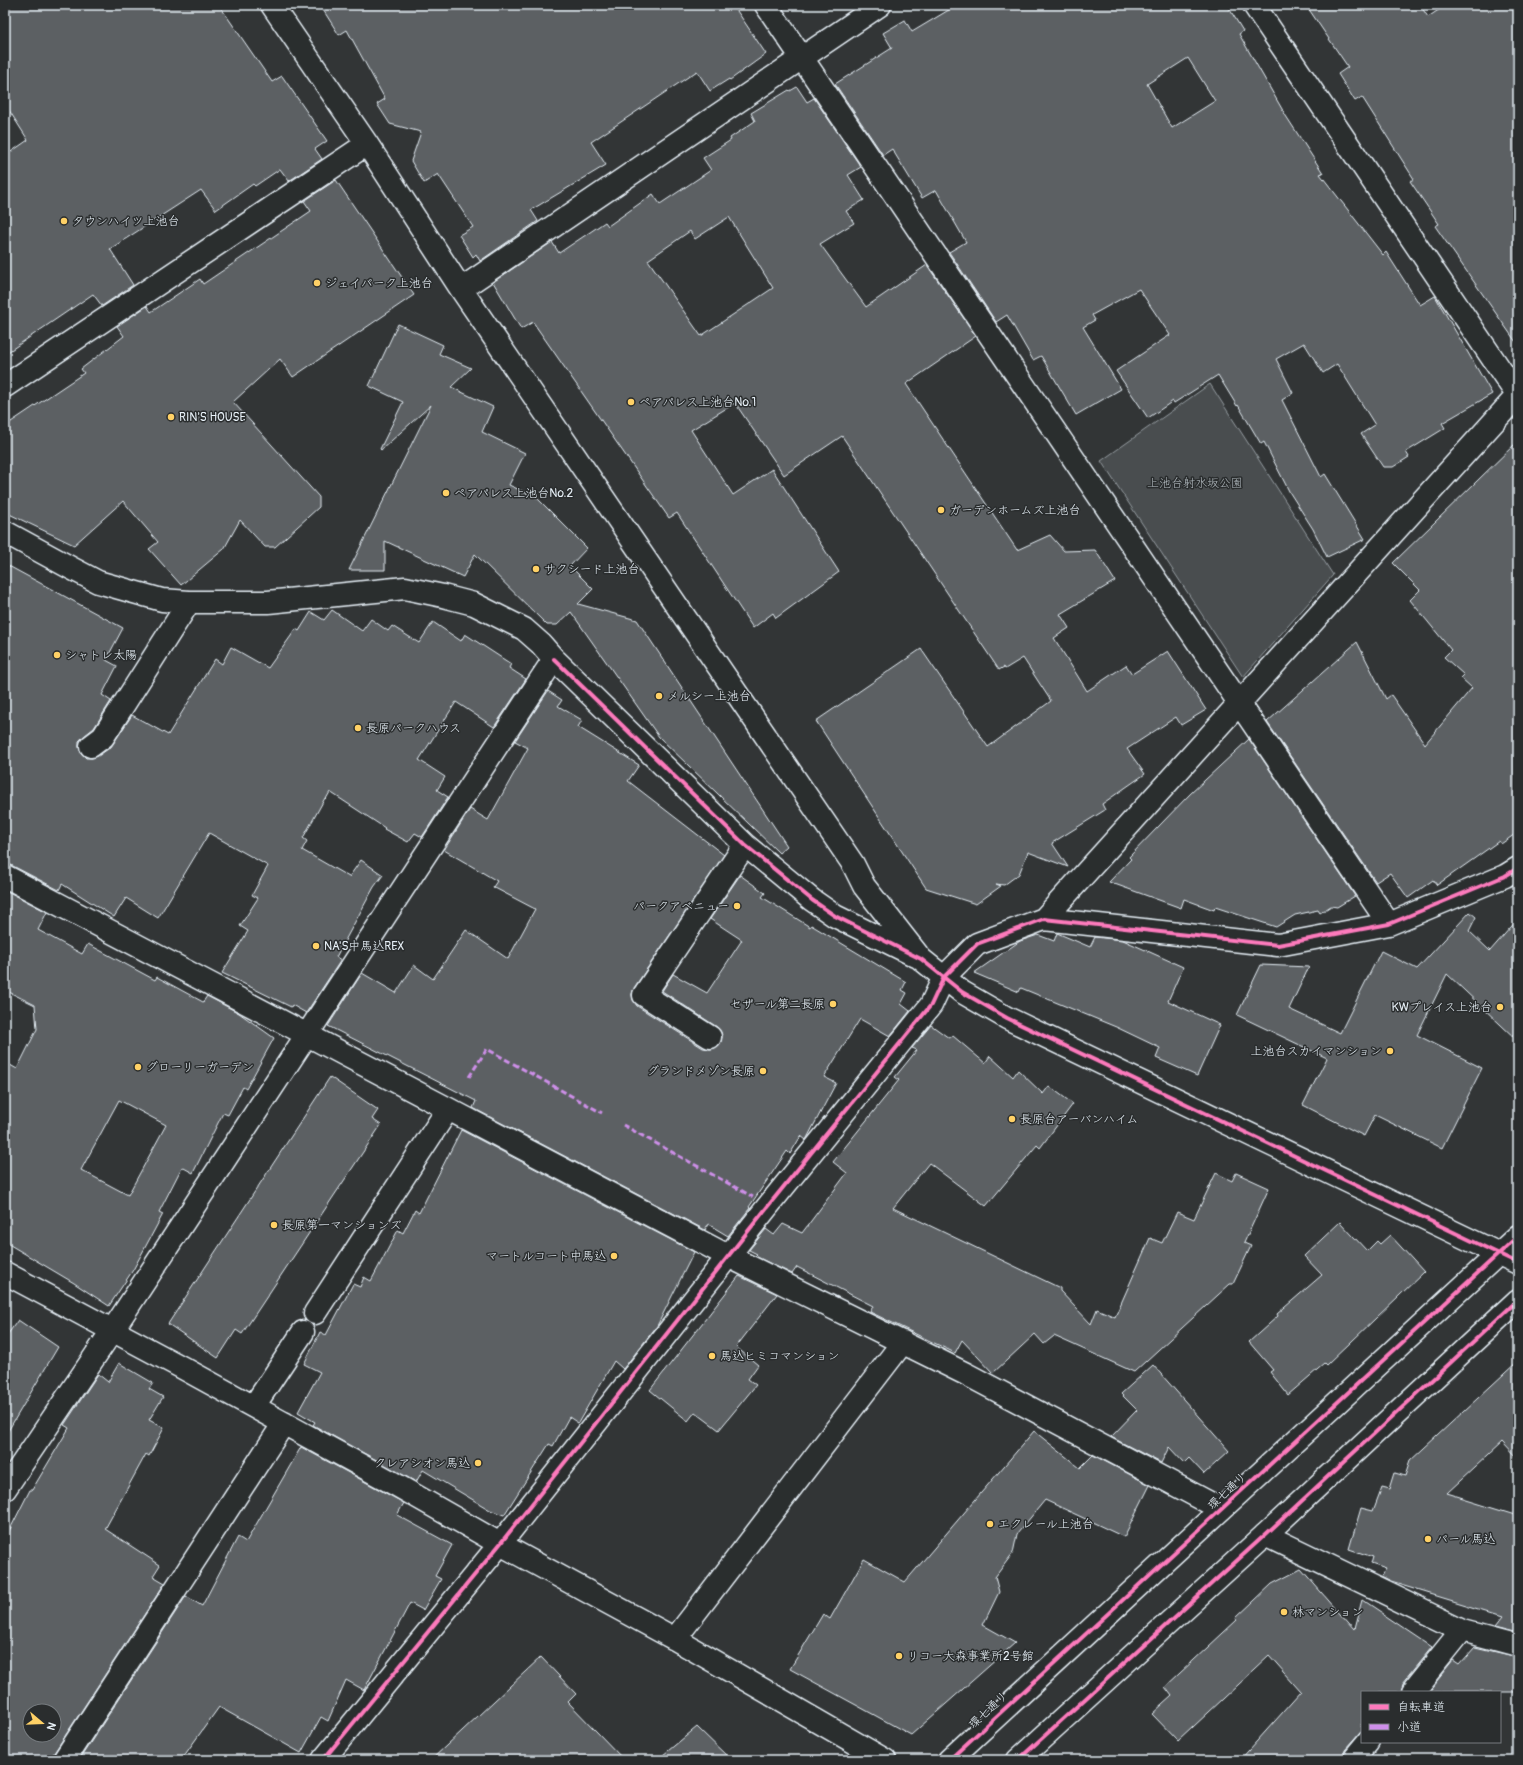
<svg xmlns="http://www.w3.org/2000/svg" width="1523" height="1765" font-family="Pangolin,'Klee One',sans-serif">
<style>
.green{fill:#494d4f;stroke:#989fa4}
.building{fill:#5c6063;stroke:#e8f1f8;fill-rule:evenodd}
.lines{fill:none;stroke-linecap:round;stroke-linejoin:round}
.minor-casing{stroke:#e8f1f8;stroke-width:25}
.major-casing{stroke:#e8f1f8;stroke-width:25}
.minor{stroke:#2a2d2e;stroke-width:22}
.major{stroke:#2a2d2e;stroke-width:22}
.quiet{stroke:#ce8fe9;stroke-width:3;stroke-dasharray:6 3;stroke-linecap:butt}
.cycleway-casing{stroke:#2a2d2e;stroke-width:6}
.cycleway{stroke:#fd7abc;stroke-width:4}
.poi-dot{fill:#ffd166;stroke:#2a2d2e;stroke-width:1.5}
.labels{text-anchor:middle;stroke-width:3;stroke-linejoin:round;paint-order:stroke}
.poi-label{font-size:12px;fill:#e8f1f8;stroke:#2a2d2e;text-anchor:start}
.park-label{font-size:12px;fill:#b0b8bd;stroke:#2a2d2e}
.street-label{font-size:12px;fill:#e8f1f8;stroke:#2a2d2e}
</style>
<rect width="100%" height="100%" fill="#323536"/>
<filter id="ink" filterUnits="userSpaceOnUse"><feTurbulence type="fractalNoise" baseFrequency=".025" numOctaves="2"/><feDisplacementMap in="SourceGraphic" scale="8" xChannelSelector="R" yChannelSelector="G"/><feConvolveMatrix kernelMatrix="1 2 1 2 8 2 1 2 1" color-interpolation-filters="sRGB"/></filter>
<g filter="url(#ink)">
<path class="green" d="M1210,384l123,191 -90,102 -142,-216z"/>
<path class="building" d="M5,5h214l53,77 10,-6 45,65 -12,8 7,10 -33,22 -9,-12 -25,17 -2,-2 -37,26 -15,-20 -91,59 23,36 -31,21 -9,-12 -88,60v-198l23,-16 -23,-36z
M320,5h413l33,49 -36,26 -1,-1 -19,12 -13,-20 -106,71 15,23 -75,45 7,11 -58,40 -4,-7 -3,3 -14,-22 14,-8 -35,-53 -14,9 -13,-22 10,-29 -31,-8 -13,-20 8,-5 -38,-69 -8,5z
M957,5h270l16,26 -4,3 47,82 37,57 -3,1 63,81 3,-3 34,53 15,-9 57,98 -50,29 3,5 -39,24 3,5 -16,10h-10l-22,-33 14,-9 -38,-61 -14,9 -19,-30 -28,16 17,34 -11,7 39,77 4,-3 40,65 -38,18 -14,-28 -23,-36 -26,-51 -3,2 -23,-39 -1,1 -19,-31 -44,28 -1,-2 -25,17 -32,-47 54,-36 -31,-46 -47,26 3,5 -12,7 38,62 -45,26 -35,-59 -8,4 -26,-45 -11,7 -47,-70 17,-10 -30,-52 -14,8 -30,-49 -9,6 -48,-71 57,-36 -9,-15 22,-13 7,12zM1188,58l27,43 -43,27 -25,-44z
M1306,5h114l8,12 18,-12h72v340l-83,-119 4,-2 -29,-43 4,-2 -52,-82 -7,4 -17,-27 10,-7z
M797,87l10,15 7,-4 47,69 -13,8 16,25 -18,11 8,12 -34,21 46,63 61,-42 49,71 -70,48 111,166 33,-15 14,16 31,-1 20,31 -55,33 9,14 -15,10 33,53 39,-26 6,9 36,-23 38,59 -25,15 -5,-8 -49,32 18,25 -43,30 3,6 -53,33 16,24 -40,-15 -9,22 -15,11 -8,-1 5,2 -25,18 -50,-16 -110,-167 105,-72 67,98 63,-46 -28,-43 -18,11 -1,-2 -5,3 -157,-234 -58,39 -49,-72 -44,27 42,65 39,-26 67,103 -63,46 -3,-5 -20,15 -76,-115 -8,5 -136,-196 -12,7 -28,-47 59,-40 7,11 46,-31 3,4 45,-32 7,10 51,-34 -8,-12 28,-18 -1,-2 25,-17 -4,-8 38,-23 1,1zM729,217l44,71 -72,48 -53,-76 42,-29 5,8z
M336,180l78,115 -121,82 -13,-18 -47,43 86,95v10l-44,40h-10l-25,-27 -16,29 -43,36 -32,-36 9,-7 -35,-41 -49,44 -69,-33v-86l79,-53 -3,-4 43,-33 -7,-10 30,-20 4,6 49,-33 3,5 108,-73 -7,-10z
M398,324l45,21 -4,9 32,14 -20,19 42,20 -11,25 43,21 -16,32 28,13 50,50 -17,18 23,23 -15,15 59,16 150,226 -8,7 -120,-116 -88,-125 -14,13h-10l-72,-71 -12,23 -78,-36v29h-36l82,-165 -50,45 -1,-1 23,-47 -34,-16z
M1518,441v391l-17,12 -2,-3 -62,44 -4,-5 -25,18 -18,-25 -14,9 -109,-160 90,-80 29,57 5,-4 34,49 47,-56 -11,-10 3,-3 -20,-18 7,-7 -41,-50 10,-10 -27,-27z
M5,564l118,64 -17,32 11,6 -15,29 9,6 -17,27 -10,8 -5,5v6l2,6 5,5h6l6,-2 13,-9 21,-32 36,20 47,-76 7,5 9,-17 37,21 28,-39 3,2 12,-19 13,8 8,-10 30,21 9,-12 17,12 4,-5 27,17 14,-21 28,19 4,-7 46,30 -2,4 17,11 -32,48 -38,-25 -37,58 26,17 -8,13 11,7 -26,40 -7,-4 -7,9 -24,-13 1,-1 -55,-36 -4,7 -1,-1 -22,40 4,3 -5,9 47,27 12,-17 22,15 -9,12 -38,70 5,3 -35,53 -14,-8 -1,2 -69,-34 26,-42 -8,-5 18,-28 -6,-3 16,-29 -59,-33 -51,85 -32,-20 -12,19 -52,-33 -3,6 -48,-25 -6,-1z
M548,691l14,9 -4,6 24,14 -4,7 61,38 -11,16 96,74 -90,133 -2,6 1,6 4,6 66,42 7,1 5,-1 5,-4 2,-7 -1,-5 -4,-5 -55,-36 11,-17 34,19 35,-53 -32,-21 30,-44 25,18 -3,4 48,30 1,-2 95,57 -4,8 5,3 -6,11 9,7 -20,25 -30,-17 -36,58 12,6 -30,57 -5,-4 -11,18 -3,-3 -38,56 1,1 -22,28 -20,-12 -3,6 -232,-122 3,-7 -148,-75 34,-53 34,20 18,-28 19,14 33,-49 42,29 27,-50 -42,-22 4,-6 -53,-31 26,-41 18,11 40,-72 -13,-7z
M1249,739l106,157 -18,11 -6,-1 -11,7 -2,-3 -23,5 -19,12 -61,-20 -1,3 -30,-11 -3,9 -72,-26 22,-23 -2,-2 61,-63z
M5,890l42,22 -9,18 44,24 6,-10 67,36 2,-3 46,25 4,-6 32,17 35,25 -28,51 -3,-2 -15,28 -5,-2 -30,60 -11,-6 -23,45 4,2 -30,56 -24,36 -35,-23 -69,-41v-180l12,7 20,-40 -2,-24 -30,-15zM119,1100l47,25 -38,70 -47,-25z
M1470,912l6,5 -7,14 21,20 28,-32v122l-71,-67 -30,61 65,33 -40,80 -67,-33 -11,21 -61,-31 24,-47 -90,-43 24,-50 48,2 -20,42 51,24 41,-82 36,18z
M1057,933l33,14 5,-10 28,3 60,27 -15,34 52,24 -23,51 -41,-18 4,-10 -44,-21 -95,-39 -2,4 -45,-19 46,-32 18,-6 16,6z
M931,1025l18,13 4,-2 32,27 5,-7 23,21 5,-7 25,24 6,-8 24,18 -33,44 -3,-3 -51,61 -57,-43 -36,45 167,80v3l31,33 6,-15 18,8 35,-79 12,5 15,-31 17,7 22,-46 16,8 4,-8 33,15 -25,55 7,3 -18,38h-3l-96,88 -80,-36 -10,8 -9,-10 -42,39 -31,-33 -7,13 -85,-41 3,-6 -76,-39 -5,7 -37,-18 2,-2 -8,-4 17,-21 8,6 9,-11 19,9 45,-60 -14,-11 66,-82 -4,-3 22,-27 -5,-2z
M330,1077l48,33 -6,9 9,6 -139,209 -6,-4 -18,28 -50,-34z
M461,1130l233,122 -37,74 -34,43 -9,-8 -36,62 -9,-6 -16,29 -4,-2 -45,71 -14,-5 -67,-40 -7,12 -103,-57 2,-3 -17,-10 22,-40 -16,-8 16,-32 6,3 27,-51 7,3 4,-10 7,4 27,-51 5,3 12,-23 4,3z
M1340,1222l27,29 10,-10 3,3 10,-9 34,37 -97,93 -2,-2 -37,32 -18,-23 3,-2 -24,-28 29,-26 -1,-2 45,-39 -18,-19z
M739,1276l38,18 -41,53 22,18 -10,14 8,6 -37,45 -24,-18 -7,9 -38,-31z
M18,1320l40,27 -53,89v-98z
M1518,1361v98l-16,-17 -55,51 71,22v117l-24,-6 8,-10 -111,-34 -10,-5 5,-8 -15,-5 2,-7 -24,-8 12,-41 12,3 9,-24 8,2 5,-16 10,3 5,-15z
M119,1363l34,20 -4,6 14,8 -14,23 15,8 -15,28 -3,-2 -41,75 55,36 -7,11 12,7 -111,170 -2,7h-38l-9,-6v-215l25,-49h2l37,-62 -5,-3 34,-51 10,8zM30,1711h24v24h-24z
M1153,1365l76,86 -25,23 -15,-16 -5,5 -15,-16 -8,16 -50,-26 26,-27 -16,-16z
M1034,1431l46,37 13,-13 57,30 -26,52 -79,-37 -28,34 -4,19 -18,24 4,15 -16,33 32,18 -104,92 -121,-66 33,-55 7,5 34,-60 41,23z
M301,1447l103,56 -7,12 55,30 -17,31 6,3 -18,31 -13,-7 -46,87 -18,-10 -18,41 -7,-4 -20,36 -82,-46 -38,53h-102l107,-164 16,10 36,-69 8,5z
M1301,1569l53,61 8,-30 70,47 -30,37 -2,8h-38v40l-18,20 -2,8h-102l61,-68 -32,-36 -91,85 -26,-27 20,-18 -7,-9 72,-67 -1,-2 36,-34z
M1475,1647l43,10v35h-90l25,-31 6,4z
M541,1657l35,37 -8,8 56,58h-193z
M697,1727l34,33h-74z"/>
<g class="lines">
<g class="minor-casing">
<path id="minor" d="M272,5l95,139 94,145 392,575 11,22 57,73 41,33 45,26 511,245
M766,5l623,919
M1254,5l264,391
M461,289l419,-284
M5,386l362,-242
M5,532l66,36 27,14 64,18 27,2h79l137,-14 38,8 31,8 50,25 17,15 13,15 191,186 67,55 23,16 81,40
M91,746l12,-9 86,-135
M5,876l723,380 238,118 255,135
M1044,919l474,-524
M710,1037l-66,-42 101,-150
M5,1273l178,95 210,115 107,61 175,95 210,121
M315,1313l133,-204
M254,1406l49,-74
M5,1489l107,-158 442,-672
M1265,1535l197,95 56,15
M675,1639l228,-297
M1412,1692l50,-62
M64,1760l220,-337
M323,1760l177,-216 268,-338 163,-201 13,-28 33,-33 67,-25 234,26 111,-21 116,-48 13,-8
M1354,1760l15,-18"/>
</g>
<g class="major-casing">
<path id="major" d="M949,1760l569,-524
M1018,1760l247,-225 253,-235"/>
</g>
<use href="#minor" class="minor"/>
<use href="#major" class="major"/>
<path class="quiet" d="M469,1077l18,-28 115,64
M623,1125l130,72"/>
<g class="cycleway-casing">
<path id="cycleway" d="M554,659l191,186 67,55 23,16 86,43 41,33 45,26 511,245
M323,1760l177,-216 268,-338 163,-201 13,-28 33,-33 67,-25 234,26 111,-21 116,-48 13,-8
M949,1760l569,-524
M1018,1760l247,-225 253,-235"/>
</g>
<use href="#cycleway" class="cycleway"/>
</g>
</g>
<g class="poi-dot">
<circle cx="64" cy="221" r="4"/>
<circle cx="317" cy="283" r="4"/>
<circle cx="631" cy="402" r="4"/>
<circle cx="171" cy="417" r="4"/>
<circle cx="446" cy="493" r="4"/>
<circle cx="941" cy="510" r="4"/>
<circle cx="536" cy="569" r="4"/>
<circle cx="57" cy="655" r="4"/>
<circle cx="659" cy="696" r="4"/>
<circle cx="358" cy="728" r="4"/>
<circle cx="737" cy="906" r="4"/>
<circle cx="316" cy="946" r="4"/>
<circle cx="833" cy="1004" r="4"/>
<circle cx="1500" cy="1007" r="4"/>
<circle cx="1390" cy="1051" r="4"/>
<circle cx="138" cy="1067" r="4"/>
<circle cx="763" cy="1071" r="4"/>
<circle cx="1012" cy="1119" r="4"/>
<circle cx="274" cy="1225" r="4"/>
<circle cx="614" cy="1256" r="4"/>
<circle cx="712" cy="1356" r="4"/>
<circle cx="478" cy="1463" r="4"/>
<circle cx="990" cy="1524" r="4"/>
<circle cx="1428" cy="1539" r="4"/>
<circle cx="1284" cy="1612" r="4"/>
<circle cx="899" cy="1656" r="4"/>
</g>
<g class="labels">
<g class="poi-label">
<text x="72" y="225">タウンハイツ上池台</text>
<text x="325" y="287">ジェイパーク上池台</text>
<text x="639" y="406">ペアパレス上池台No.1</text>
<text x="179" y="421">RIN'S HOUSE</text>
<text x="454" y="497">ペアパレス上池台No.2</text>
<text x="949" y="514">ガーデンホームズ上池台</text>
<text x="544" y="573">サクシード上池台</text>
<text x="65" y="659">シャトレ太陽</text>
<text x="667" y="700">メルシー上池台</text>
<text x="366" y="732">長原パークハウス</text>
<text x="729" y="910" text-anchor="end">パークアベニュー</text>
<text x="324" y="950">NA'S中馬込REX</text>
<text x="825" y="1008" text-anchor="end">セザール第二長原</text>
<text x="1492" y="1011" text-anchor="end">KWプレイス上池台</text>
<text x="1382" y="1055" text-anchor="end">上池台スカイマンション</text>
<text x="146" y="1071">グローリーガーデン</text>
<text x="755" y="1075" text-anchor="end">グランドメゾン長原</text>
<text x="1020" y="1123">長原台アーバンハイム</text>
<text x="282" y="1229">長原第一マンションズ</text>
<text x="606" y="1260" text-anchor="end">マートルコート中馬込</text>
<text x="720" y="1360">馬込ヒミコマンション</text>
<text x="470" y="1467" text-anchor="end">クレアシオン馬込</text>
<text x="998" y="1528">エクレール上池台</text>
<text x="1436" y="1543">パール馬込</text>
<text x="1292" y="1616">林マンション</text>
<text x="907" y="1660">リコー大森事業所2号館</text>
</g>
<g class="park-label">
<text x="1195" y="487">上池台射水坂公園</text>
</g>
<g class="street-label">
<text transform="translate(1227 1491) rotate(-43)" y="4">環七通り</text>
<text transform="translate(988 1710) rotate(-43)" y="4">環七通り</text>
</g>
</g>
<rect width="1523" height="1765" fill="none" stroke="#2a2d2e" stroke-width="20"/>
<rect x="10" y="10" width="1503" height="1745" fill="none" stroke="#e8f1f8" stroke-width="1.5" filter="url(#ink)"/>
<rect x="1361" y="1691" width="140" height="52" fill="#2a2d2e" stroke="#767b7f"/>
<rect x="1369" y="1704" width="20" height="6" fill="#fd7abc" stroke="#767b7f"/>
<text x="1397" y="1711" font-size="12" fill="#e8f1f8">自転車道</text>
<rect x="1369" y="1724" width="20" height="6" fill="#ce8fe9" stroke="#767b7f"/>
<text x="1397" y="1731" font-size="12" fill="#e8f1f8">小道</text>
<g transform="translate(42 1723) rotate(109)"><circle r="19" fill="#2a2d2e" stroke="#767b7f"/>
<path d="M0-3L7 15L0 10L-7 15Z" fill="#ffd166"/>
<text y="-6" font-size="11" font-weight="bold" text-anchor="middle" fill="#e8f1f8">N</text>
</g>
</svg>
